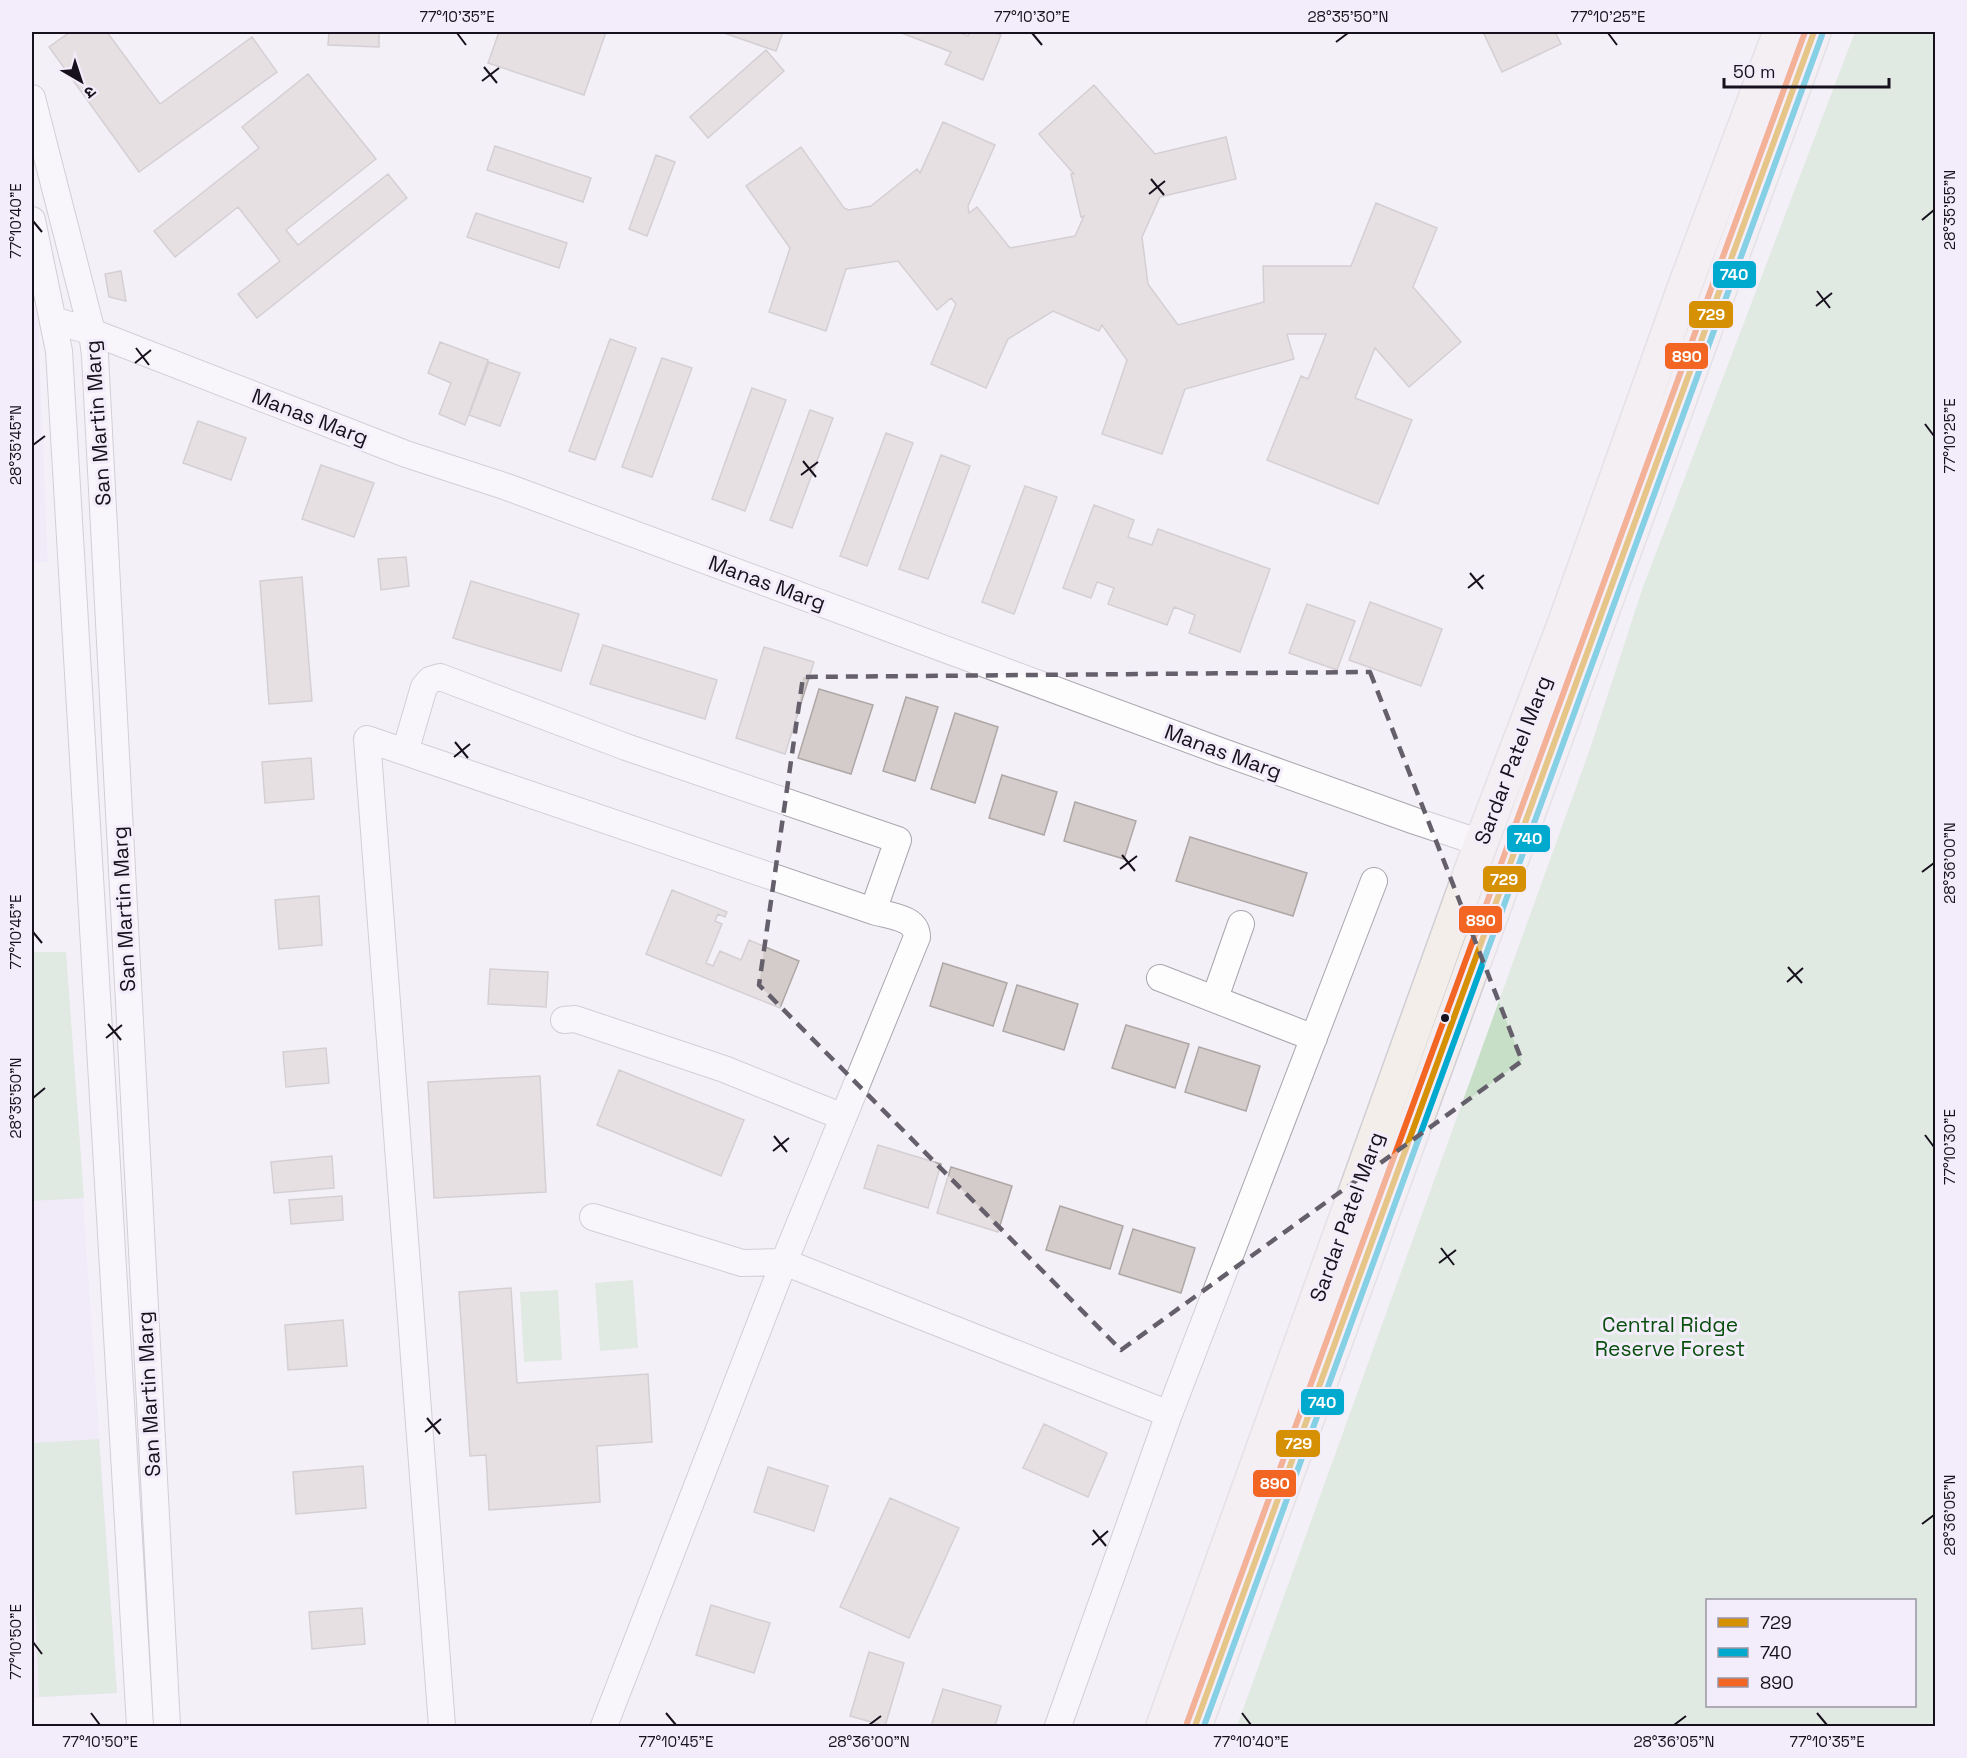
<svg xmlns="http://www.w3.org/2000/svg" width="1967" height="1758" font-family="'Space Grotesk','Noto Sans Devanagari',sans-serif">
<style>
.built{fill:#eee5fb}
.green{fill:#c7dfc7;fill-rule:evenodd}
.building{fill:#d4cccb;stroke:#aea7a6;stroke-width:1.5}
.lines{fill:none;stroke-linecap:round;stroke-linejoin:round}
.minor-casing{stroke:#a9a5ae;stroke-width:28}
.major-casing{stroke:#d1ced4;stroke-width:36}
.minor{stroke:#fdfdfe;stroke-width:26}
.major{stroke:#f3eeea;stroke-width:33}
.bus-1-casing{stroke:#f3edfb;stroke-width:10}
.bus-2-casing{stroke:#f3edfb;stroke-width:10}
.bus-3-casing{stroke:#f3edfb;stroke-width:10}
.bus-1{stroke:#d59004;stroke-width:6}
.bus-2{stroke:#00a9ce;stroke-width:6}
.bus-3{stroke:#f26522;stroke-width:6}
.marked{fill:none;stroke:#645f6a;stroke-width:4.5;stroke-dasharray:12 8;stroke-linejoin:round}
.ticks{fill:none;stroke:#17111d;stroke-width:2}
.bus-dot{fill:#17111d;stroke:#f3edfb;stroke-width:2}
.labels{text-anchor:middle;stroke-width:6;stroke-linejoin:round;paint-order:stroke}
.street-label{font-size:21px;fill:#17111d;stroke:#f3edfb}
.park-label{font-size:21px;fill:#084e0d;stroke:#f3edfb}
.line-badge{stroke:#f3edfb;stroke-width:2}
.badge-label{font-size:16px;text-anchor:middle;font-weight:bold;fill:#fff}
.neatline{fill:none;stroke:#17111d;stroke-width:2}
.ticks-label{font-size:15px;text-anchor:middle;fill:#17111d}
</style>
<rect width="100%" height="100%" fill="#f4f0f8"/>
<path class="built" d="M32,296l6,25 10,241h-16z
M32,952h34l51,741 -85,5z"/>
<path class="green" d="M1855,32h81l-1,1694h-698l353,-977 53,-162zM1708,1600h206v106h-206z
M32,952h34l18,246 -52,3z
M633,1280l5,68 -38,3 -5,-68z
M558,1290l4,70 -38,2 -4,-70z
M99,1439l18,254 -78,4 -7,-157v-97z"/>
<path class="building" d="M70,32h37l53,72 92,-67 25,35 -138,100 -90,-125z
M329,32h50v15l-51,-2z
M499,32h107l-22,63 -96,-32z
M721,32h62l-7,19z
M899,32h59l10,4 2,-4h21l10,3 -18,45 -38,-16 6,-12z
M1483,32h72l6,12 -59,28z
M766,50l18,21 -76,67 -18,-21z
M308,74l68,85 -90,71 12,15 90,-71 19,24 -150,120 -19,-24 42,-33 -42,-54 -63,50 -21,-26 105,-83 -17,-21z
M1094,85l61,69 71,-17 10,42 -76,18 -18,40 6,47 30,41 86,-23 -1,-36h88l25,-63 61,25 -24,59 48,55 -52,45 -34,-39 -20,50 57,22 -34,84 -111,-44 34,-84 7,3 18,-45h-39l7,25 -109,30 -23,65 -60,-20 25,-74 -25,-35 -3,6 -46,-20 -45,28 -22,49 -55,-24 25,-60 -5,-6 -14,12 -39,-49 -52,8 -20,62 -57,-19 21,-64 -44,-62 55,-39 43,61 5,2 22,-4 46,-37 3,4 23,-51 52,23 -27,61 1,7 8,-6 33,41 65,-12 9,-20 -3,1 -10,-43h3l-35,-40z
M495,146l96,32 -8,24 -96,-32z
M656,155l19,7 -28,74 -18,-7z
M476,213l91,30 -8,25 -92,-31z
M121,271l5,30 -17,-4 -4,-23z
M610,339l26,9 -41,112 -26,-9z
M440,342l48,18 -23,65 -26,-11 12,-31 -23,-10z
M662,358l30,10 -40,109 -30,-10z
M489,362l31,11 -20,53 -31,-11z
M752,388l34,12 -41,111 -33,-12z
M810,410l23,8 -41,110 -22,-8z
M198,421l48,17 -15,42 -48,-17z
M886,433l27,10 -46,123 -27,-10z
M941,455l29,11 -42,113 -29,-10z
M321,465l53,18 -20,54 -52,-18z
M1025,486l32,11 -43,117 -32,-12z
M1094,505l40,15 -6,17 24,8 6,-16 112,40 -30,83 -51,-19 6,-18 -21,-8 -7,18 -59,-21 6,-16 -17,-6 -6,16 -28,-10z
M406,557l3,29 -28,4 -3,-31z
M302,577l10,124 -43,3 -9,-123z
M471,581l108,33 -18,57 -108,-33z
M1370,602l72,27 -21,57 -72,-26z
M1307,604l48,17 -18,49 -48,-17z
M603,645l114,35 -12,39 -115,-35z
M764,647l50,15 -29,92 -49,-16z
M819,689l54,16 -22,69 -53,-16z
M906,697l32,10 -23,74 -32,-10z
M955,713l43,14 -23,76 -44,-14z
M311,758l3,41 -49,4 -3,-41z
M1002,775l55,17 -13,43 -55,-17z
M1075,802l61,19 -12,38 -60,-18z
M1190,837l117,36 -14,43 -117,-35z
M672,890l55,22 -2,5 -7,-3 -3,7 7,3 -16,39 7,3 7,-15 21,9 8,-20 50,21 -19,47 -134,-54z
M319,896l3,49 -43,4 -4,-49z
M943,963l64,20 -14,43 -63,-20z
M490,969l58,3 -2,35 -58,-3z
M1017,985l61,19 -14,46 -61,-19z
M1126,1025l63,19 -14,44 -63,-20z
M1199,1047l61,19 -14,45 -61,-19z
M326,1048l3,35 -43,4 -3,-35z
M619,1070l125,50 -23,56 -124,-51z
M540,1076l6,116 -112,6 -6,-116z
M878,1145l63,19 -13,44 -64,-20z
M332,1156l2,32 -60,5 -3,-31z
M951,1167l61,19 -14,46 -61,-19z
M342,1196l1,24 -52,4 -2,-24z
M1060,1206l63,20 -13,43 -64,-19z
M1133,1229l62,19 -14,45 -62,-19z
M511,1288l6,95 131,-9 4,68 -55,4 3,56 -111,8 -3,-55 -16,1 -11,-164z
M343,1320l4,46 -59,4 -3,-45z
M1044,1424l63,29 -19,44 -65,-29z
M363,1466l3,42 -70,6 -3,-42z
M768,1467l60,19 -14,45 -60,-19z
M890,1498l69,30 -50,110 -69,-31z
M711,1605l59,18 -16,50 -58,-18z
M362,1608l3,36 -53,5 -3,-37z
M869,1652l35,11 -19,63 -35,-10z
M943,1689l58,17 -6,20h-64z"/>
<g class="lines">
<g class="minor-casing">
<path id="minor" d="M32,98l60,234 3,24 72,1370
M32,220l27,131 81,1375
M54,320l38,12 314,122 101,33 713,264 195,70 66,22
M405,752l19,-65 6,-7 10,-3 186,70 272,93 -25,71
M1160,978l154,60
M1215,998l26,-74
M564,1020l11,-1 149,50 119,48
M593,1217l149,46 42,-1 385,152
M442,1726l-75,-987 506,172c16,5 44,6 44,26l-133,325 -180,464
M1058,1726l111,-312 205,-533"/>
</g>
<g class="major-casing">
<path id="major" d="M1163,1726l318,-883 84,-221 118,-331 97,-259
M1195,1726l619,-1694"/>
</g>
<use href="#minor" class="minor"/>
<use href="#major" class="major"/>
<g class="bus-1-casing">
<path id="bus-1" d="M1195,1726l619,-1694"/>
</g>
<g class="bus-2-casing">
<path id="bus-2" d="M1204,1726l618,-1691"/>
</g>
<g class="bus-3-casing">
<path id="bus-3" d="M1187,1723l618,-1691"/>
</g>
<use href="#bus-1" class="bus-1"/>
<use href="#bus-2" class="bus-2"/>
<use href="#bus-3" class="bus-3"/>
</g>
<path d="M0 0H1967V1758H0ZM1370,672l152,389 -401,289 -362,-365 44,-308z" fill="#f4f0f8" fill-opacity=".55" fill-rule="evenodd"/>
<path class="marked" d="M1370,672l152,389 -401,289 -362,-365 44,-308z"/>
<path class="ticks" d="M457,33l9,12M1032,33l10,12M1608,33l9,12M1336,42l12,-9M484,67l13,16M482,81l17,-13M1151,179l13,16M1149,194l16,-13M1922,220l12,-10M33,221l9,11M1817,291l13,17M1816,306l16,-13M136,348l13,17M135,363l16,-13M1925,424l9,12M33,445l12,-9M803,461l13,16M801,475l17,-13M1470,573l13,16M1468,588l16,-13M455,742l13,16M454,757l16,-13M1122,855l13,16M1120,869l17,-13M1922,872l12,-9M33,932l9,11M1788,967l14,16M1787,982l16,-14M108,1024l13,16M106,1038l16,-13M33,1098l12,-10M1925,1135l9,12M774,1136l13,16M773,1151l16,-13M1441,1248l13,17M1439,1263l17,-13M427,1418l13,16M425,1432l16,-13M1922,1524l12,-9M1093,1530l13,16M1092,1545l16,-14M33,1642l9,12M91,1713l9,12M666,1713l10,12M1242,1713l9,12M1817,1713l10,12M869,1725l12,-9M1674,1725l12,-9"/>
<circle class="bus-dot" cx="1445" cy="1018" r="5"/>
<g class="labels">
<g class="street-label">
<text transform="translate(310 417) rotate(21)" y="7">Manas Marg</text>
<text transform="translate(98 423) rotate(-94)" y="7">San Martin Marg</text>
<text transform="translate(767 583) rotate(20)" y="7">Manas Marg</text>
<text transform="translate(1223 752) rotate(20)" y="7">Manas Marg</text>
<text transform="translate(1513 760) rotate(-69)" y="7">Sardar Patel Marg</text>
<text transform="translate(124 909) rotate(-93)" y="7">San Martin Marg</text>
<text transform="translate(1347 1217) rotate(-70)" y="7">Sardar Patel Marg</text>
<text transform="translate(149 1394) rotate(-93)" y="7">San Martin Marg</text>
</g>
<g class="park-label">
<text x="1670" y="1332">Central Ridge<tspan x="1670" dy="24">Reserve Forest</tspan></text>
</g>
</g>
<g class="line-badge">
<rect x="1712" y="260" width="45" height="29" rx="6" fill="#00a9ce"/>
<rect x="1688" y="300" width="46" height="29" rx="6" fill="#d59004"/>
<rect x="1664" y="342" width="45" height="28" rx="6" fill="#f26522"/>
<rect x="1506" y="824" width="45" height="29" rx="6" fill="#00a9ce"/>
<rect x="1482" y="865" width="45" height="28" rx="6" fill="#d59004"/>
<rect x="1458" y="905" width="45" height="29" rx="6" fill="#f26522"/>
<rect x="1300" y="1388" width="45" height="28" rx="6" fill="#00a9ce"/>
<rect x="1275" y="1429" width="46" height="29" rx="6" fill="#d59004"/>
<rect x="1252" y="1469" width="45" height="29" rx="6" fill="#f26522"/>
</g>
<g class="badge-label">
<text x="1734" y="280">740</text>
<text x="1711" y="320">729</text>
<text x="1687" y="362">890</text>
<text x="1528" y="844">740</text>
<text x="1504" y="885">729</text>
<text x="1481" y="926">890</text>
<text x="1322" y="1408">740</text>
<text x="1298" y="1449">729</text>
<text x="1275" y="1489">890</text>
</g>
<rect width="1967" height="1758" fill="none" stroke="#f3edfb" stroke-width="66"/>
<rect x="1706" y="1599" width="210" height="108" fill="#f3edfb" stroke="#9b95a2" stroke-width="1.5"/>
<rect x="1718" y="1618" width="30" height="9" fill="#d59004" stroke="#9b95a2" stroke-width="1.5"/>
<text x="1760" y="1629" font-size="18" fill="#17111d">729</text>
<rect x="1718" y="1648" width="30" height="9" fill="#00a9ce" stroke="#9b95a2" stroke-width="1.5"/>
<text x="1760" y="1659" font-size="18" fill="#17111d">740</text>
<rect x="1718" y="1678" width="30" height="9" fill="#f26522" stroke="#9b95a2" stroke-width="1.5"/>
<text x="1760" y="1689" font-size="18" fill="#17111d">890</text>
<g transform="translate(81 81) rotate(141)" stroke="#f3edfb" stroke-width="4.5" paint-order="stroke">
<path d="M0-4.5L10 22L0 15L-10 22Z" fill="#17111d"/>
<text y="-9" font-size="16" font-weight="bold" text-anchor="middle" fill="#17111d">उ</text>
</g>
<path d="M1724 78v9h165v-9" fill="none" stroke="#17111d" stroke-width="3"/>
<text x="1733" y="78" font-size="18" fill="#17111d" stroke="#f3edfb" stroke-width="4.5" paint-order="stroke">50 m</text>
<rect x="33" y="33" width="1901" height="1692" class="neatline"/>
<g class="ticks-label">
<text x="457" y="22">77°10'35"E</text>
<text x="1032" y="22">77°10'30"E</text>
<text x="1348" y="22">28°35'50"N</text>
<text x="1608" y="22">77°10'25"E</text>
<text transform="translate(1950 210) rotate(-90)" y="5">28°35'55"N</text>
<text transform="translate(16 221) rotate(-90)" y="5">77°10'40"E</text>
<text transform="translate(1950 436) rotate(-90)" y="5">77°10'25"E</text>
<text transform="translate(16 445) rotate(-90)" y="5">28°35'45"N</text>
<text transform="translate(1950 863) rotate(-90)" y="5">28°36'00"N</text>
<text transform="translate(16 932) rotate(-90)" y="5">77°10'45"E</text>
<text transform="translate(16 1098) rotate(-90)" y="5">28°35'50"N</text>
<text transform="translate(1950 1147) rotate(-90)" y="5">77°10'30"E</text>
<text transform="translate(1950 1515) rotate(-90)" y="5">28°36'05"N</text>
<text transform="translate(16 1642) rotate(-90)" y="5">77°10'50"E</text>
<text x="100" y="1747">77°10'50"E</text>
<text x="676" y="1747">77°10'45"E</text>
<text x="869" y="1747">28°36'00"N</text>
<text x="1251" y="1747">77°10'40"E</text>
<text x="1674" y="1747">28°36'05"N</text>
<text x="1827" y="1747">77°10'35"E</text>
</g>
</svg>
